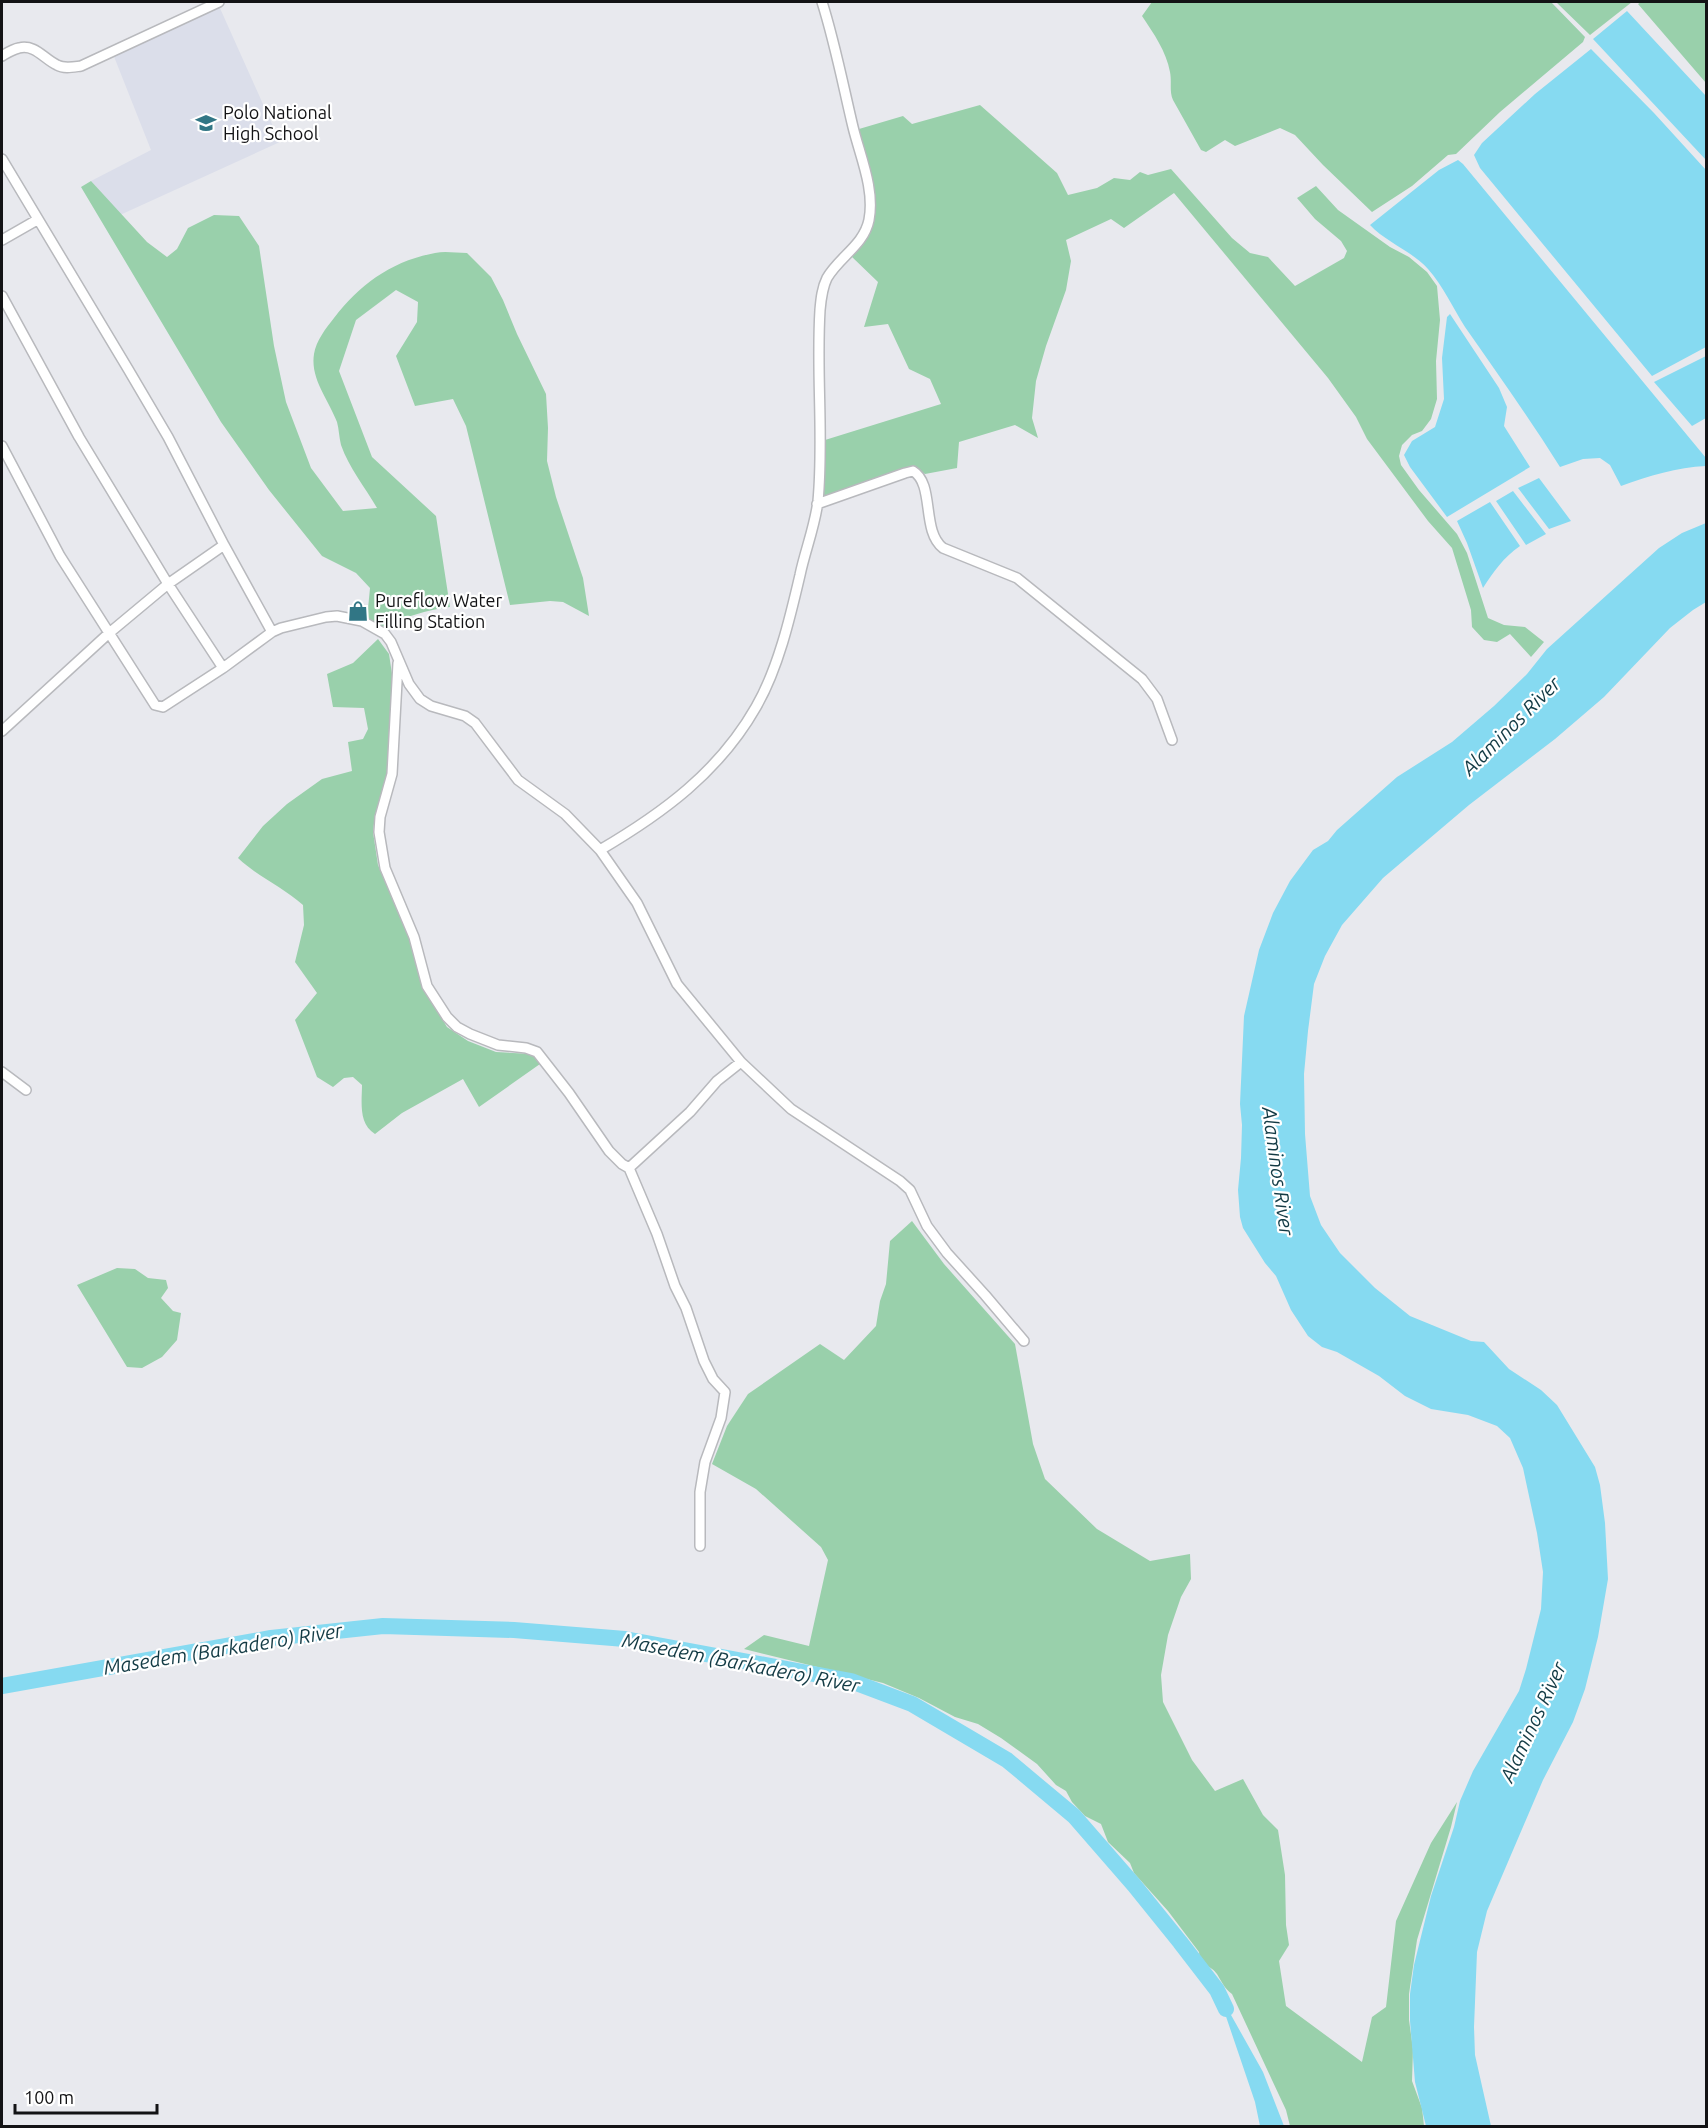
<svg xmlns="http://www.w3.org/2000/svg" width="1708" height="2128" font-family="Ubuntu,sans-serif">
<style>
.built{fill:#dbdeea}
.green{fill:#99d0ab}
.water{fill:#86daf1}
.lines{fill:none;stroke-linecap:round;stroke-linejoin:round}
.river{stroke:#86daf1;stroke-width:16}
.minor-casing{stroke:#b8b9bd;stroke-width:12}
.minor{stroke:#fff;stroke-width:9}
.labels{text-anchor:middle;stroke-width:4.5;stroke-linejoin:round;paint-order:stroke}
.poi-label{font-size:18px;fill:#131315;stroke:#fff;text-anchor:start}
.water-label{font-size:20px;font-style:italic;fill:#133b45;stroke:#fff}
</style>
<rect width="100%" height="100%" fill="#e8e9ee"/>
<path class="built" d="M219,6l61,136 -160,73 -29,-34 60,-31 -38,-96z"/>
<path class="green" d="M1152,2h399l34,35 -2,5 -83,70 -44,42 -8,1 -36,31 -40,26 -49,-47 -28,-30 -15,-7 -45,18 -10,-6 -19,12 -5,-2 -28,-50c-4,-9 -1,-18 -3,-28 -4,-21 -16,-38 -28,-56z
M1556,2h76l-42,33z
M1641,2h65v81l-68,-79z
M980,105l77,68 11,22 29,-7 17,-10 16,2 10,-8 8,3 23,-6 61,69 18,15 18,4 27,29 49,-28 3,-7 -6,-10 -26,-22 -18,-21 19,-12 22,24 52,37 19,10 18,15 10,14 3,34 -4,41 1,38 -6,20 -9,12 -10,4 -10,10 -3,11 2,9 18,25 38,44 10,19 21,65 16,7 21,2 19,15 -13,15 -21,-23 -13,8 -13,-2 -12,-13 -1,-17 -19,-62 -24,-27 -61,-82 -11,-22 -28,-39 -154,-185 -50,35 -13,-9 -45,21 5,21 -5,29 -20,56 -10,35 -4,37 6,20 -23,-13 -56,17 -2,26 -32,6 -8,-5 -96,31 4,-60 116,-36 -11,-25 -21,-10 -21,-45 -24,3 14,-45 -27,-26 10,-10 12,-49 -14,-68 44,-13 9,8z
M91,181l56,61 20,15 10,-8 11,-21 26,-13 25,1 20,30 15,100 12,56 25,66 32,43 34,-3c-12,-21 -28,-40 -36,-63 -2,-8 -2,-16 -4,-23 -8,-22 -27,-43 -23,-68 2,-13 12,-26 20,-36 26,-34 58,-57 101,-65 10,-2 21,0 32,0l24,24 12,23 14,34 29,60 2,34 -1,33 9,36 27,81 6,38 -26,-14 -13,-1 -40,4 -44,-179 -13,-27 -38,7 -19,-50 21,-34 1,-20 -22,-12 -40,30 -17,51 33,86 64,59 14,91c-24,3 -45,10 -67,20l-16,-8 3,-31 -14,-15 -34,-17 -53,-66 -48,-68 -140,-235z
M378,639l11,15 3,20 -5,102 -12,39 -2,17 5,33 34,79 9,40 26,43 21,14 28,11 36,2 8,10 -61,43 -16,-28 -61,34 -27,21c-17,-10 -13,-33 -13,-49l-9,-8 -9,1 -11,9 -16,-10 -22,-57 22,-27 -22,-31 9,-37 -1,-20c-20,-18 -45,-28 -65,-47l25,-32 24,-22 35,-25 30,-8 -4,-29 15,-3 5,-10 -4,-21 -31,-1 -6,-33 26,-11z
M912,1221l32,43 71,80 18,100 12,35 52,50 53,32 40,-7 1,25 -10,18 -13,38 -7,40 2,27 29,58 23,31 28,-12 20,36 15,15 7,45 1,50 3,20 -10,16 7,45 76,56 10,-45 14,-10 10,-86 35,-78 26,-41 -6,25 -34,113 -8,54v26l4,29 -1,32 10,27 2,18h-134l-4,-16 -54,-116c-8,-6 -10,-12 -15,-20 -6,-9 -17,-8 -18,-22l-31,-41 -34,-38 -4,-10 -22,-21 -7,-18 -16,-8 -13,-14 -6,-11 -10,-6 -19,-21 -36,-26 -23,-14 -23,-7 -36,-19 -36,-15 -139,-34 20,-14 45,11 19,-86 -7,-13 -65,-58 -44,-25 15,-38 21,-32 72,-50 24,16 32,-34 4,-25 6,-17 4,-43z
M117,1268l18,1 13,9 18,2 2,8 -7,10 12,13 8,2 -4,27 -15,17 -20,11 -15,-1 -50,-82z"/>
<path class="water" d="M1627,11l79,85v64l-113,-121z
M1591,49l63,64 52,57v177l-54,29 -172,-208 -6,-13 8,-12 53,-49z
M1458,160l5,4 243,294v8c-29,1 -57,10 -85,20l-11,-21 -10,-7 -17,1 -23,8c-30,-48 -63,-94 -95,-140 -12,-19 -22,-41 -37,-58 -16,-18 -41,-26 -58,-44l69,-55z
M1450,314l49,74 8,19 -3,19 26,41 -83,50 -37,-50 -6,-12 8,-14 23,-14 9,-28 -2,-41 5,-41z
M1706,356v62l-14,8 -38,-44z
M1539,478l32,43 -22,8 -31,-41z
M1513,491l33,43 -20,11 -30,-44z
M1490,502l30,44c-17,12 -26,25 -37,42l-16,-45 -10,-22z
M1706,523v79l-13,8 -23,18 -66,69 -49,42 -86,66 -86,73 -41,47 -17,31 -11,28 -6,47 -4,43 1,60 5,62 11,29 19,28 35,35 35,28 61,25 13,1 25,27 32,21 16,15 38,62 5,18 5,38 3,56 -10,58 -13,52 -12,33 -30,58 -56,131 -10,41 -3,75 1,28 16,71h-65l-11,-44 -5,-61v-27l4,-29 17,-69 23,-69 6,-26 13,-30 46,-80 7,-22 15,-60 2,-37 -6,-39 -14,-65 -13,-30 -13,-12 -29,-11 -37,-6 -26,-13 -26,-20 -42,-24 -15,-5 -14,-11 -17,-26 -15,-34 -11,-13 -22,-35 -3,-11 -2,-27 3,-32 1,-33 -2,-21 4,-88 15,-66 14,-37 17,-32 23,-31 15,-9 9,-11 60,-53 55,-35 42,-36 33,-32 20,-25 112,-101 23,-15z
M1217,1990l46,82 21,54h-24l-5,-24z"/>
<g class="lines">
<path class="river" d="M2,1686l269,-48 112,-12 131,4 111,9 226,42 61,23 95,56 67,56 60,69 46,57 37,48 9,19"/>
<g class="minor-casing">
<path id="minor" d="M2,56c5,-3 11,-7 17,-8 16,-4 25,11 38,17 7,4 16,2 24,1l138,-64
M2,159l126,210 40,68 56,108 -56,39 -60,50 -106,97
M2,240l35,-20
M2,296l77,141 89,147 55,84 49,-36 9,-4 45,-11 11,-1 25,5 23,13 6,8 18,42 11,15 11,7 34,10 10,7 43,57 47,34 35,36 37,53 40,81 64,78 50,47 109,72 10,9 17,36 20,27 38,42 39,46
M2,446l58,110 95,149 8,2 60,-39
M817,504l88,-31 8,-2c22,13 8,60 30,77l74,30 125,101 15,20 15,41
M224,545l48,87
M398,663l-6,111 -12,43 -1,15 6,36 29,69 13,49 20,31 10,10 13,7 28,11 28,3 11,4 32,41 40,58 13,13 7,4
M600,850c63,-37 119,-78 156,-143 22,-38 34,-89 44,-132 5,-24 15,-49 18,-74 6,-63 -2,-127 2,-191 1,-11 2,-22 7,-32 12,-21 37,-33 42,-58 6,-31 -9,-64 -16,-93 -10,-42 -18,-84 -31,-125
M2,1072l24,18
M700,1546v-54l5,-30 16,-44 4,-26 -12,-13 -9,-18 -18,-53 -11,-22 -18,-52 -28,-66 61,-56 27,-31 24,-19"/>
</g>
<use href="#minor" class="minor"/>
</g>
<defs>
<g id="school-bare" transform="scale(1.62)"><path d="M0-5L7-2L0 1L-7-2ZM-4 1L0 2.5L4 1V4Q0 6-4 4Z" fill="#317685" stroke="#fff" stroke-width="2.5" paint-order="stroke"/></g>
<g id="shop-bare" transform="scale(1.62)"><path d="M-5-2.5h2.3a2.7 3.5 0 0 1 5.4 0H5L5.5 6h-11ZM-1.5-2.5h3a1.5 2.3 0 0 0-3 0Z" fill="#317685" stroke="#fff" stroke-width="2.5" paint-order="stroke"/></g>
</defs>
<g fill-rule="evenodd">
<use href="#school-bare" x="206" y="123"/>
<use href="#shop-bare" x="358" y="611"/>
</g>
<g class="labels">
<g class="poi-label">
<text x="223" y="119">Polo National<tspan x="223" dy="21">High School</tspan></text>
<text x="375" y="607">Pureflow Water<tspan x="375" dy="21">Filling Station</tspan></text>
</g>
<g class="water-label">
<text transform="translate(1511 726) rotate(-45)" y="7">Alaminos River</text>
<text transform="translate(1278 1171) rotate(82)" y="7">Alaminos River</text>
<text transform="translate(223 1649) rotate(-9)" y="7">Masedem (Barkadero) River</text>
<text transform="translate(741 1663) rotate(11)" y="7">Masedem (Barkadero) River</text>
<text transform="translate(1533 1722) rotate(-65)" y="7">Alaminos River</text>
</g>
</g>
<rect width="1708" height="2128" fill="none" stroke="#131315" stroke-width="6"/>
<path d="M15 2104v9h142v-9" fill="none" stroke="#131315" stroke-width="3"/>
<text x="24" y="2104" font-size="18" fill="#131315" stroke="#ffffff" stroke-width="4.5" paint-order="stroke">100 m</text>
</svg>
